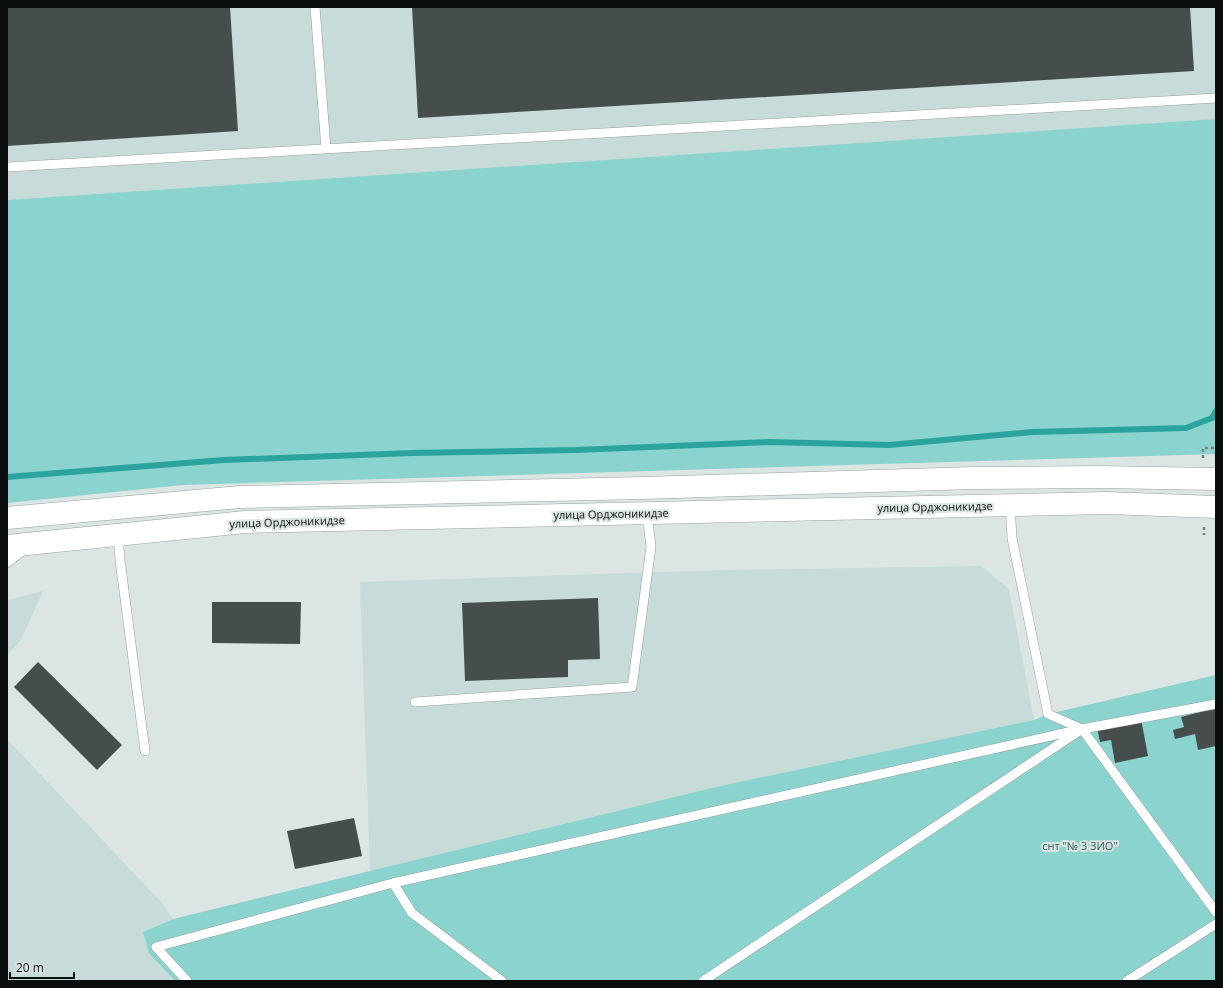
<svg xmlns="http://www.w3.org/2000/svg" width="1223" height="988" font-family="'Open Sans',sans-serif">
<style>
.built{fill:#c7dbd9}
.green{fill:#8bd3ce}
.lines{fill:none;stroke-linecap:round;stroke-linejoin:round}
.stream{stroke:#2ba39e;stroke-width:6}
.building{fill:#454e4d}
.service-casing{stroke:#97a1a0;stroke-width:10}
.secondary-casing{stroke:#97a1a0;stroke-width:23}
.path{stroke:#7b8281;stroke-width:2.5;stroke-dasharray:3 3;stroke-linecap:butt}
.service{stroke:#fff;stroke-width:9}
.secondary{stroke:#fff;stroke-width:22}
.labels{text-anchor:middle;stroke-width:4;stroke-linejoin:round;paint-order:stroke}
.street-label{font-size:11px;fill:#0b0e0e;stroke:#dbe5e4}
.park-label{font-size:11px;fill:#2f5f5d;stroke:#dbe5e4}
</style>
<rect width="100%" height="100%" fill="#dbe5e4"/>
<path class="built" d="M7,7h1209v112l-1209,81z
M981,566l28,23 25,131 -314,66 -350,85 -10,-289 364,-12z
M43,591l-22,49 -14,15v-55z
M7,739l156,165 10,15 -29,12 5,22 26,28h-168z"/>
<path class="green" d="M1216,119v335l-1033,31 -176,18v-303z
M1216,675v306h-1041l-26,-28 -6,-21 30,-13 547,-133 314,-66 14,-6z"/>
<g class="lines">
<path class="stream" d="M7,477l217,-17 188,-7 164,-3 194,-8 119,3 143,-13 154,-4 26,-10 4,-7"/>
</g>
<path class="building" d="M7,7h223l8,124 -231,15z
M412,7h778l4,64 -776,47z
M598,598l2,61 -32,1v17l-103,4 -3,-78z
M212,602h89l-1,42 -88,-1z
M38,662l84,83 -25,25 -83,-83z
M1216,708v38l-18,4 -3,-16 -20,5 -2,-9 11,-3 -3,-10z
M1141,719l7,37 -33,7 -4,-23 -11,2 -3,-14z
M354,818l8,38 -67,13 -8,-38z"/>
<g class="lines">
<g class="service-casing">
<path id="service" d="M315,7l11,142
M7,167l1209,-69
M118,535l2,25 25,191
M7,563l18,-14
M415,702l217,-15 19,-140 -4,-34
M1082,729l134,183
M393,883l689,-154 134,-25
M187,981l-31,-34 237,-64 19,30 90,68
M703,981l379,-252 -34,-15 -36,-176 -2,-33
M1127,981l89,-57"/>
</g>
<g class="secondary-casing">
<path id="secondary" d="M7,518l233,-21 403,-9 330,-10 126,-1 117,2
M7,546l238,-24 862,-19 109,4"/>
</g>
<path class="path" d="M1203,458v-10h13
M1204,527v8"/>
<use href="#service" class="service"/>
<use href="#secondary" class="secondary"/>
</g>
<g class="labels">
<g class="street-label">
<text transform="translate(935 507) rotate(-1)" y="4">улица Орджоникидзе</text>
<text transform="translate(611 514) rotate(-1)" y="4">улица Орджоникидзе</text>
<text transform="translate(287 522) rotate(-2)" y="4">улица Орджоникидзе</text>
</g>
<g class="park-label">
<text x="1080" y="850">снт "№ 3 ЗИО"</text>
</g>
</g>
<rect width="1223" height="988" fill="none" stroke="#0b0e0e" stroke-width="16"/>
<path d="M10 972v6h64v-6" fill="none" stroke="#0b0e0e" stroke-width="2"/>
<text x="16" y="972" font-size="12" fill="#0b0e0e" stroke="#dbe5e4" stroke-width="3" paint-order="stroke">20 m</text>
</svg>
